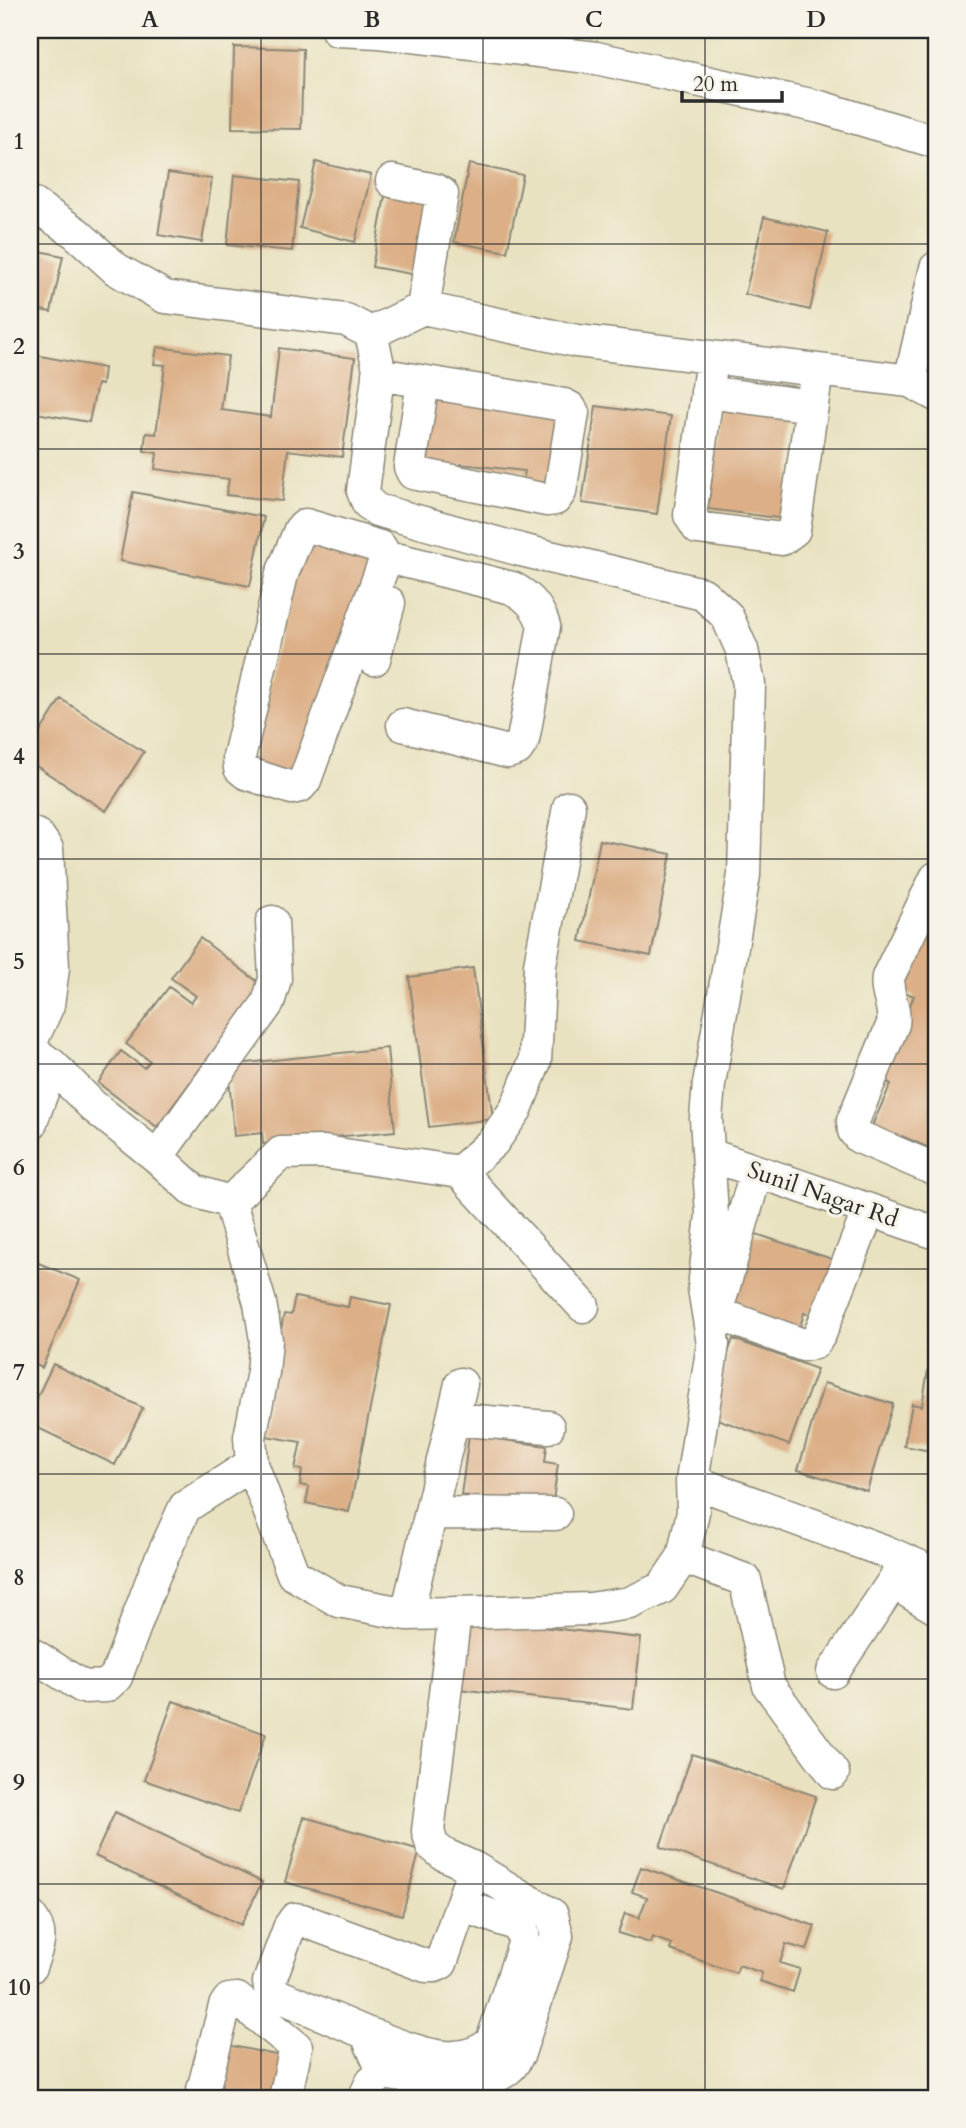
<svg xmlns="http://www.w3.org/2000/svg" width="966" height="2128" font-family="Cardo,serif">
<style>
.building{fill:#dcaf86}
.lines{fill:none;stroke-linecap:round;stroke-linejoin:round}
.street-casing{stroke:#8a8676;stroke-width:35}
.street{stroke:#fff;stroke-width:32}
.grid{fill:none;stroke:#2b2b2b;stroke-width:2;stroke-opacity:0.55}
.labels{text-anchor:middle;stroke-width:6;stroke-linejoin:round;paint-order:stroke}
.street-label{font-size:24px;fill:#2b2b2b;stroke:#f7f3e8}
.neatline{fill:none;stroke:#2b2b2b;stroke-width:2.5}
.grid-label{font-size:23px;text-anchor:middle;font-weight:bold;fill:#2b2b2b}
</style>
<rect width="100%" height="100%" fill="#f7f3e8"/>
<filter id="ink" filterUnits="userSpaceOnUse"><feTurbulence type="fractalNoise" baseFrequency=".0143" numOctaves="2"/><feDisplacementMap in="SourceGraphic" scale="14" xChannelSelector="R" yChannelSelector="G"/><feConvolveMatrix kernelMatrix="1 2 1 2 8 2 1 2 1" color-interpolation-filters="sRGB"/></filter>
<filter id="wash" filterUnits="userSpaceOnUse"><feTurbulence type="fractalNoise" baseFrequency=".00686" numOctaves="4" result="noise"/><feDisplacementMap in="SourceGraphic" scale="28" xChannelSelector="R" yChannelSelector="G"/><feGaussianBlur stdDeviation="1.57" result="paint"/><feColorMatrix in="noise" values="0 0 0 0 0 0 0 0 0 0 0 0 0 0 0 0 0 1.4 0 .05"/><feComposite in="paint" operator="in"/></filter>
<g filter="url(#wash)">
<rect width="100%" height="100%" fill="#e9e2c1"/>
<g id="blocks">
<path class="building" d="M234,47l69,2 -2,80 -69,-1z
M316,162l55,13 -16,67 -55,-14z
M469,164l54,11 -16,77 -53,-10z
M168,173l44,6 -10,63 -44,-7z
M234,175l65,7 -7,69 -65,-6z
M387,185l50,8 -14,83 -51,-9z
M764,217l64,15 -18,78 -65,-16z
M30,249l33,7 -12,56 -21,-4z
M157,347l71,9 -7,54 50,7 8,-69 76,10 -13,99 -54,-7 -6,51 -56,-6 3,-16 -74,-10 2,-16 -13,-2 2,-18 10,1 9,-69 -11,-1z
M30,354l74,14 -2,17 -5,-1 -8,38 -59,-10z
M424,400h29l111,12 -11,75 -31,-2 3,-14 -64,-7 -2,13 -42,-17z
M721,401l77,10 -13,108 -77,-10z
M596,406l75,10 -14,98 -75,-11z
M133,492l131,25 -14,69 -130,-25z
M305,531l74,25 -86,221 -39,-13 8,-52z
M61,699l83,53 -38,59 -76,-49v-14z
M600,840l71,14 -20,102 -71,-15z
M936,889v262l-34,-15 -3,7 -29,-13 21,-46 -13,-7 36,-81 -22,-9z
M30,917l15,4 -14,53h-1z
M200,938l62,47 -105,142 -59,-44 23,-32 23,17 6,-7 -24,-17 43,-57 22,16 5,-7 -25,-18z
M473,968l20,151 -64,8 -20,-150z
M387,1048l8,83 -132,13 -1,-11 -28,3 -6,-71z
M753,1233l85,28 -20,56 -14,-4 -6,21 -70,-24z
M36,1262l44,18 -38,88 -12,-6v-85z
M295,1297l53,10 2,-10 41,8 -42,207 -43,-9 3,-16 -9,-2 2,-15 -7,-1 6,-27 -41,-7 24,-121 7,1z
M733,1339l84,30 -28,76 -83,-30z
M53,1364l90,44 -28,57 -85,-41v-12z
M928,1370l8,2v80l-32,-6 8,-42 10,2z
M824,1383l69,21 -26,87 -69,-21z
M469,1435l78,11 -2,16 13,2 -6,44 -91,-13z
M467,1619l174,19 -8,71 -174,-20z
M173,1701l93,33 -28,79 -94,-33z
M692,1754l124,42 -32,93 -124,-42z
M115,1812l147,70 -21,43 -146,-69z
M304,1817l116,33 -18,65 -117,-33z
M641,1867l174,59 -8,24 -21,-6 -6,19 20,6 -7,23 -33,-11 2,-8 -23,-8 -3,8 -66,-23 2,-6 -20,-7 -2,6 -32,-10 7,-20 14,5 8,-21 -15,-5z
M218,2043l72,15 -8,40h-75z"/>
</g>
</g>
<g filter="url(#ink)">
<use href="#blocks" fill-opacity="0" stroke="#8a8676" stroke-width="2"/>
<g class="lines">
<g class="street-casing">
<path id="street" d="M337,30l42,2 217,26 224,49 116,35
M392,181l43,9 7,4 -19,114
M30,202l46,31 40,36 49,28 181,23 25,13 8,36 -16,122 5,12 9,7 144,40 182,44 24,22 15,34 7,34 -5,191 -35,209 -3,34 6,97 -8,73 9,56 -21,137 1,31 -10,45 -21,31 -32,15 -40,6 -135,4 -27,218 4,14 11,9 31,14 78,47 5,21 -38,117c-3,4 -5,11 -9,14 -24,25 -95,11 -126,6l-12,9 -8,16
M371,333l52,-25 154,33 333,40 26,14
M712,359l-22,156 8,13 84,11 12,-9 23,-160
M378,374l186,31 6,3 3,5 -13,79 -5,7 -8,1 -134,-27 -3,-6 13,-85
M910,381l26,-113
M707,392l105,14
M306,525l74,22 4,7v9l-79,217 -5,6 -8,2 -46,-15 -6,-5 -1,-11 43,-183 18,-44z
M400,560l112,28c17,9 26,19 32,38l-21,114 -6,9 -9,3 -105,-27
M374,659l15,-56
M30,833l8,3 9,13 6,119 -5,37 -18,39
M936,878l-48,99c-3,16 8,30 5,47l-40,97 1,10 5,6 77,33
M30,1050l22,15 41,41 64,51 37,34 36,11
M30,1125l22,-60
M710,1155l226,78
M157,1157l111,-154 7,-24 -3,-57
M460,1172l123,134
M756,1172l-38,135 1,7 84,31 11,-2 6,-9 49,-124
M230,1202l51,-49 43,-1 136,20 33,-30 23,-33 19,-48 5,-96 29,-158
M230,1202l30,101 6,37 -3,32 -13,65 2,27 41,110 46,27 68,13 48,-1
M453,1419l95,8
M692,1481l192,70 34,15 18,12
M431,1513l124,1
M683,1557l62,23 24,106 64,87
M894,1583l42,25
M407,1614l54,-230
M30,1653l53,34 23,-1 10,-9 38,-102 31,-68 67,-43
M833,1672l74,-111
M30,1916c15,19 7,30 0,51
M366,2033c38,13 91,42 126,9l32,-98 -1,-11 -8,-9 -54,-19
M384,2073l-18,-40 -91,-39 -5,-5 -1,-7 21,-56 5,-7 7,1 124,46h9l6,-3 33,-95
M201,2098l24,-92 4,-6 8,-1 59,48 -11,51"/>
</g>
<use href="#street" class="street"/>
</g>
</g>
<path class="grid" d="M261,30v2068M483,30v2068M705,30v2068M30,244h906M30,449h906M30,654h906M30,859h906M30,1064h906M30,1269h906M30,1474h906M30,1679h906M30,1884h906"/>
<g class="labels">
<g class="street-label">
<text transform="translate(823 1194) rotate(19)" y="8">Sunil Nagar Rd</text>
</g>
</g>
<rect width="966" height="2128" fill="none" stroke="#f7f3e8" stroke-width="77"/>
<path d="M682 91v10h100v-10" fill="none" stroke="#2b2b2b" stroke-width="3.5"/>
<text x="693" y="91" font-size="21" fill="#2b2b2b" stroke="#f7f3e8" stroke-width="5" paint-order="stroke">20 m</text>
<rect x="38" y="38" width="890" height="2052" class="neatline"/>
<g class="grid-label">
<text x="150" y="27">A</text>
<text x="372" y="27">B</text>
<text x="594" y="27">C</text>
<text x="816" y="27">D</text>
<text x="19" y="149">1</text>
<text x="19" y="354">2</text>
<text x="19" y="559">3</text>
<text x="19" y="764">4</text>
<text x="19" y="969">5</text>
<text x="19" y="1175">6</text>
<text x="19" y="1380">7</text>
<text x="19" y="1585">8</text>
<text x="19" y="1790">9</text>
<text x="19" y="1995">10</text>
</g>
</svg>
